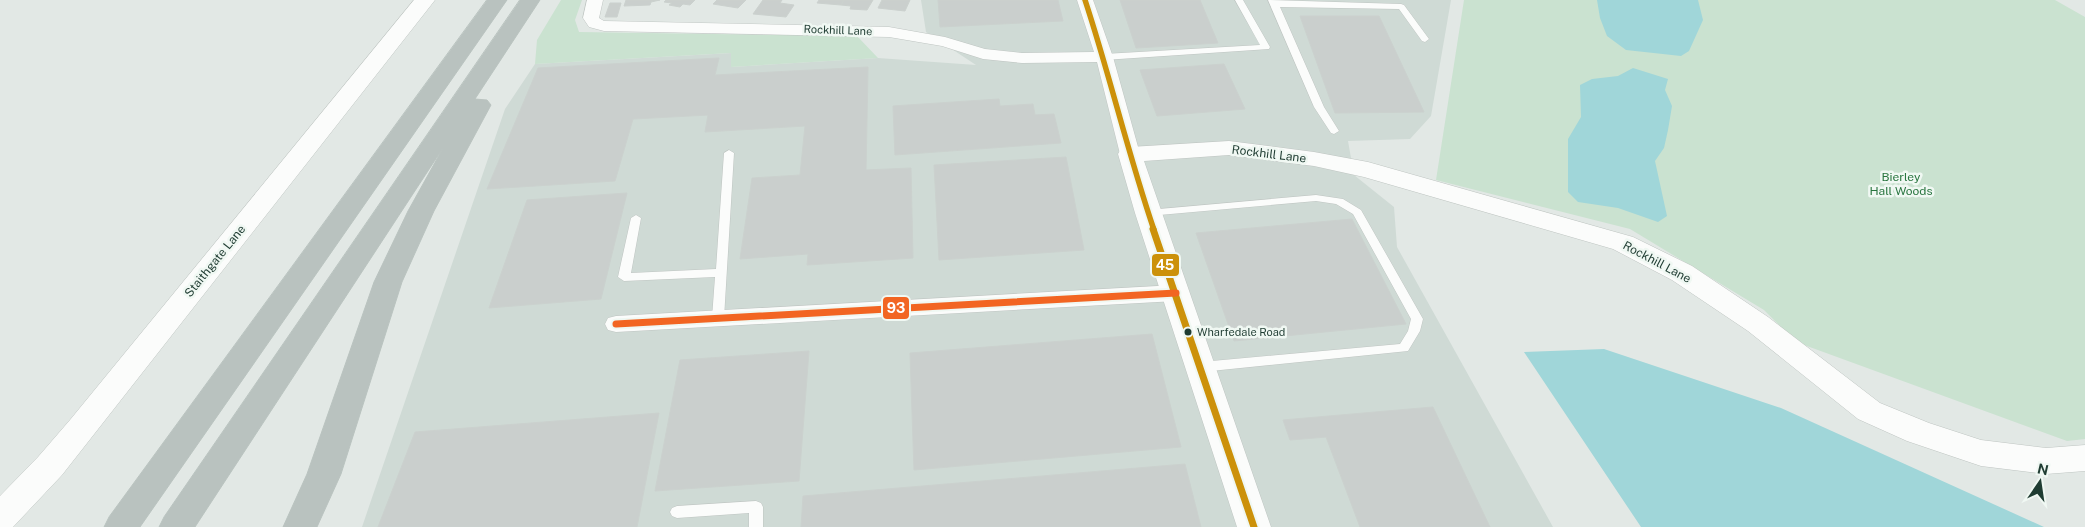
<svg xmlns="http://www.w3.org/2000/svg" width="2085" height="527" font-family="'Public Sans',sans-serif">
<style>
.built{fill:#cfdad5}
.green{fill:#cae2d0}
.water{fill:#a0d6d9}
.building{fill:#cacfcd;stroke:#cbd1ce}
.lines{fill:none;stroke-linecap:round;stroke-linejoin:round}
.service-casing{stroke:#bfc5c2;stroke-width:1}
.minor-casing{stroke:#bfc5c2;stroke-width:1}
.tertiary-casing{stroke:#bfc5c2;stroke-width:1}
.motorway-casing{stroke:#bbc5c1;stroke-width:1}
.service{fill:#fbfcfb;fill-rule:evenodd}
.minor{fill:#fbfcfb;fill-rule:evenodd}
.tertiary{fill:#fbfcfb;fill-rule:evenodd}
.motorway{fill:#b9c2bf;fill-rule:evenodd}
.bus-1-far1-casing{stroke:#f0f8f3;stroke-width:9}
.bus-1-casing{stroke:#f0f8f3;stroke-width:11}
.bus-2-casing{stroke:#f0f8f3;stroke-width:11}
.bus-1-far1{stroke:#cc910a;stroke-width:5.5}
.bus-1{stroke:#cc910a;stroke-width:7}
.bus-2{stroke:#f26522;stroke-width:7}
.bus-dot{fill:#1f3c32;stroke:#f0f8f3;stroke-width:2}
.labels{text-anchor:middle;stroke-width:5;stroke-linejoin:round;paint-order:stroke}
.far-street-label{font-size:11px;fill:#1f3c32;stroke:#f0f8f3}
.bus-label{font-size:11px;fill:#1f3c32;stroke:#f0f8f3;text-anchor:start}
.street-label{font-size:12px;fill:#1f3c32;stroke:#f0f8f3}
.park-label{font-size:12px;fill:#28753f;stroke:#f0f8f3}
.line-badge{stroke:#f0f8f3;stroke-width:2}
.badge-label{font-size:14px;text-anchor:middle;font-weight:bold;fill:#fff}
</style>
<rect width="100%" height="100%" fill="#e2e8e5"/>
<path class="built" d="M921,0h530l-20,116 -21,23 -62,2 6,34 40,32 3,40 156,280h-1191l143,-418 30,-45 197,-11 -1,14 147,-9 98,7 -50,-33z"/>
<path class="green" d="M561,0h21l-7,20 4,12 278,4 21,22 -147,9v-14l-196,11 2,-24z
M1464,0h591l30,17v422l-18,2 -271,-99 -32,-32 -134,-81 -194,-49z"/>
<path class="water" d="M1597,0h101l5,20 -14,31 -8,5 -55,-6 -19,-14 -7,-18z
M1633,68l35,11 -3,11 7,16 -4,24 -4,18 -9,13 12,55 -9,6 -40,-14 -40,-6 -10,-10v-53l13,-22 -1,-32 12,-6 26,-3z
M1604,349l177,59 263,119h-403l-117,-175z"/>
<path class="building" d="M626,0h34l-9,2 -1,3 -26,1z
M666,0h29l-5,5 -7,-1 -3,3 -11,-2 3,-2 -8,-1z
M717,0h29l-8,8 -25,-4z
M763,0h19l-2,3 14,2 -8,12 -33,-3z
M819,0h25l-3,5 -24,-2z
M844,0h29l-6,10 -17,-1 1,-3 -10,-1z
M882,0h28l-5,11 -27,-3z
M938,0h120l5,21 -123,6z
M1120,0h80l18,43 -82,5z
M610,3h11l-4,14h-12z
M1300,16h79l45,96 -89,1z
M719,58l-4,17 153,-8 -2,103 45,-2 2,90 -106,7 1,-11 -68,5 12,-81 48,-3 5,-49 -100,6 3,-17 -75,4 -18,62 -128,8 51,-121z
M1224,64l21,45 -88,7 -17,-46z
M999,99l1,7 33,-2 2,11 19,-1 7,29 -166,12 -2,-49z
M1066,157l18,93 -145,10 -5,-95z
M627,193l-26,106 -112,9 38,-108z
M1352,219l54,105 -172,17 -38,-108z
M1152,334l29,113 -267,23 -4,-117z
M809,351l-10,130 -144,10 25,-131z
M1433,407l57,120h-130l-34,-90 -36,3 -7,-20z
M659,413l-22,114h-259l37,-95z
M1185,464l16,63h-400l2,-31z"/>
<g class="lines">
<g class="service-casing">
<path id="service" d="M1235,0h8l27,47 -1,2 -165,11 -5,-3 5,-3 156,-9z
M1268,0l133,4 3,1 25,34 -4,3 -3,-1 -23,-32 -119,-2 44,100 15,24 -5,3 -3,-1 -17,-26z
M729,150l5,3 -10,165 -2,3h-8l-2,-3 3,-41 -91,4 -6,-4 13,-59 5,-3 5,3 -10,55 85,-4 8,-116z
M1316,195l27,4 18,11 62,109 -3,12 -12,20 -207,21 -4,-2 -2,-3 2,-3 4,-2 199,-18 8,-13 3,-12 -58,-105 -17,-10 -20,-3 -168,15 -5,-3 5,-3z
M756,501l5,2 2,4v20h-14v-14l-72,5 -5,-2 -2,-4 2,-4 5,-2z"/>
</g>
<g class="minor-casing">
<path id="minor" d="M587,0h16l-4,18 5,3 285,6 56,10 40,12 37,4 72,-1 -17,-52h16l20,57 27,97 -3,4 -7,2 -7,-2 -3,-4 -23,-92 -75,1 -39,-4 -41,-13 -53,-9 -285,-6 -15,-4 -6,-9z
M1176,285l8,3 3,5 -3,5 -8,3 -560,31 -8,-2 -3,-6 3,-6 8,-2z"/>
</g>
<g class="tertiary-casing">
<path id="tertiary" d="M414,0h21l-373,475 -49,52h-13v-31l38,-39 32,-37z
M1229,141l85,11 54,10 265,75 59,29 76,51 112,86 49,20 52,17 65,8 39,-3v26l-39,3 -65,-8 -74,-25 -49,-22 -110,-88 -76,-51 -59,-31 -249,-72 -50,-11 -85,-11 -85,6 127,366h-34l-102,-314 -17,-59 3,-5 9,-2z"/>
</g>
<g class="motorway-casing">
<path id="motorway" d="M487,0h20l-367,527h-36l5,-10z
M520,0h20l-65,99 12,1 4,5 -57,106 -32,71 -61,192 -24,53h-34l24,-53 67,-192 34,-71 35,-63 -248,379h-36l5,-10z"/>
</g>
<use href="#service" class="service"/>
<use href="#minor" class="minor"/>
<use href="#tertiary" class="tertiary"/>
<use href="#motorway" class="motorway"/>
<g class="bus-1-far1-casing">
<path id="bus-1-far1" d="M1085,0c25,76 43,154 69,230"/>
</g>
<g class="bus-1-casing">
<path id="bus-1" d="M1153,229l101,298"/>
</g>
<g class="bus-2-casing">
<path id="bus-2" d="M616,324l560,-31"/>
</g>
<use href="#bus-1-far1" class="bus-1-far1"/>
<use href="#bus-1" class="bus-1"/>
<use href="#bus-2" class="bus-2"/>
</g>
<circle class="bus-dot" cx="1188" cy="332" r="4.5"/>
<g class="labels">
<g class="far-street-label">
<text transform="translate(838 30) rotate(2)" y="4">Rockhill Lane</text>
</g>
<g class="bus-label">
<text x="1197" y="336">Wharfedale Road</text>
</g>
<g class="street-label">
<text transform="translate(1269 154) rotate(7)" y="4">Rockhill Lane</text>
<text transform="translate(215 261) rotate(-51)" y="4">Staithgate Lane</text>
<text transform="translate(1657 262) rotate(28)" y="4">Rockhill Lane</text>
</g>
<g class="park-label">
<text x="1901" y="181">Bierley<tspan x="1901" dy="14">Hall Woods</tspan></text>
</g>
</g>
<g class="line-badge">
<rect x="1151" y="253" width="29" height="24" rx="5" fill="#cc910a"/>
<rect x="882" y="296" width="28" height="24" rx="5" fill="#f26522"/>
</g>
<g class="badge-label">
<text x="1165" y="270">45</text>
<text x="896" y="313">93</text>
</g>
<g transform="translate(2040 482) rotate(13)" stroke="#f0f8f3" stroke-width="4" paint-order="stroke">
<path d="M0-4L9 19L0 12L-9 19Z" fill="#1f3c32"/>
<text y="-8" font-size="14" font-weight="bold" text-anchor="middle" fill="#1f3c32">N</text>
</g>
</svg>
